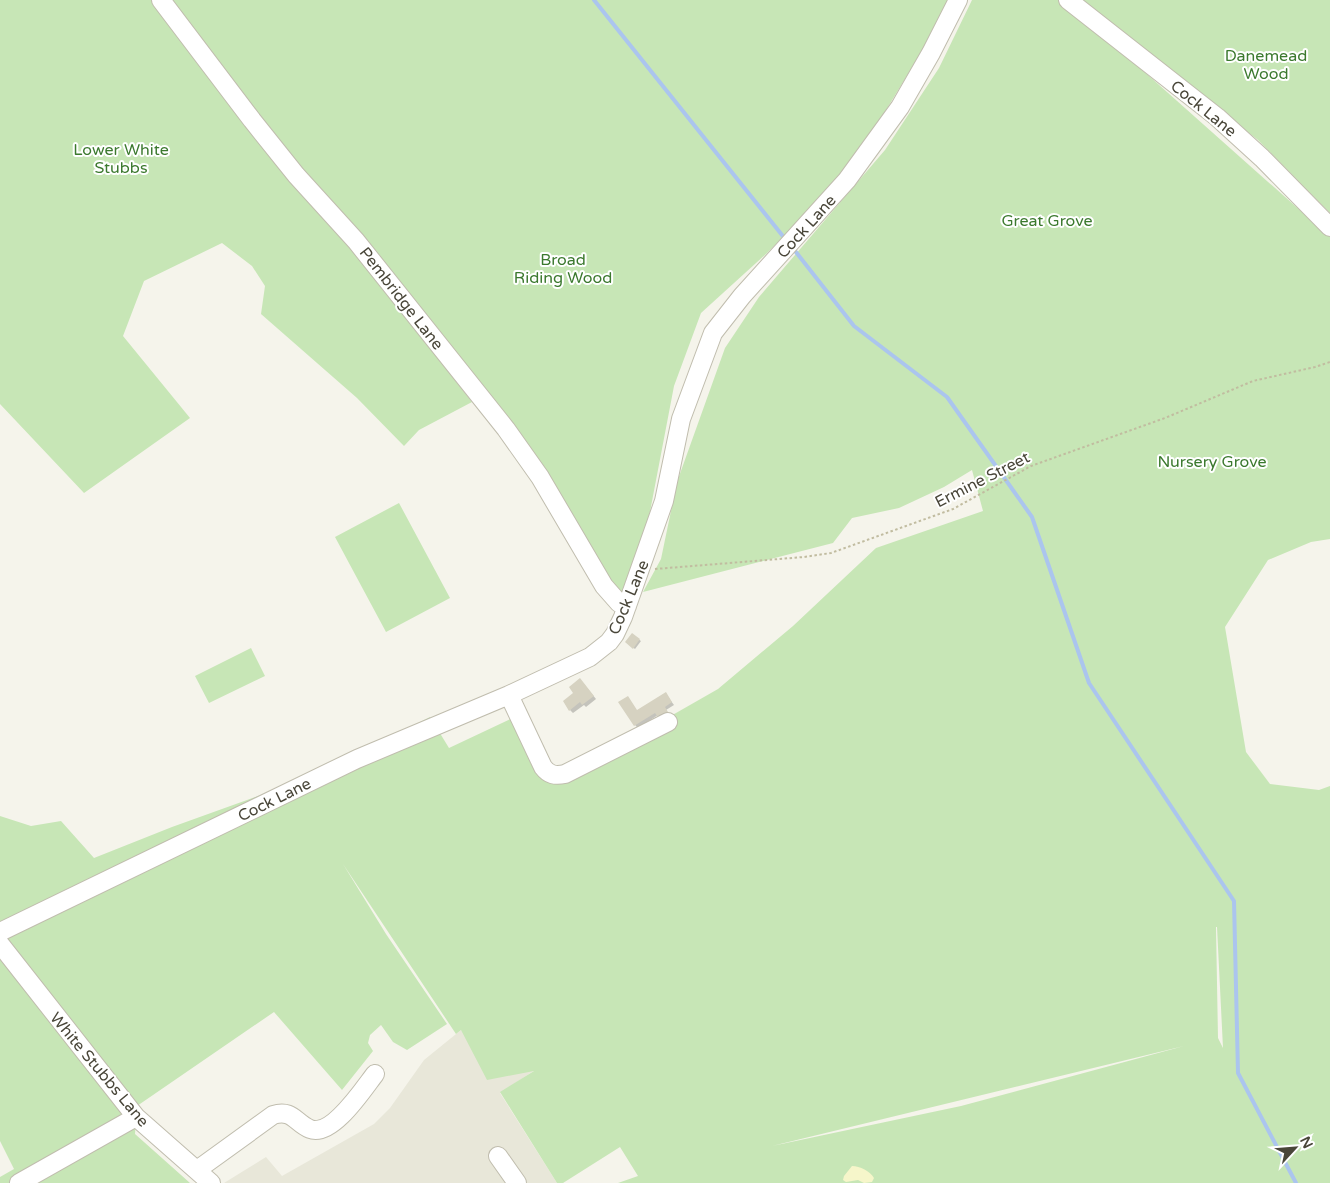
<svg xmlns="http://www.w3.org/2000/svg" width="1330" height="1183" font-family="'Varela Round',sans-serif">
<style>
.residential{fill:#e8e7d9}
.green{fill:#c7e6b6;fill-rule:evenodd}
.sand{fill:#f6f6ca}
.shadow{fill:#0003}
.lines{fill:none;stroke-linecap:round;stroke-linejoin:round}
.stream{stroke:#abc5ee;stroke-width:4}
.building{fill:#d6d2c1}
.minor-casing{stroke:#c0bdae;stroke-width:20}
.path{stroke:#c1bca0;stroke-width:2;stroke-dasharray:2.5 2.5;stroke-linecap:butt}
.minor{stroke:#fff;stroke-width:18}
.labels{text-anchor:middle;stroke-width:4;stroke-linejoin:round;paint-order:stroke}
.park-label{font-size:16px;fill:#3b792e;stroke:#fff}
.street-label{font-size:16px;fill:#494639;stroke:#fff}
</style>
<rect width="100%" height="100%" fill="#f5f4eb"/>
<path class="residential" d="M461,1030l74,40 -35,23 57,90h-333l42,-26 16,19 92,-52 16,-16 34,-48z"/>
<path class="green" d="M0,0h152l61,82 170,206 89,114 -53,28 -15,16 -47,-48 -96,-84 4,-28 -13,-20 -30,-23 -78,38 -21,55 67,82 -106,75 -84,-89z
M168,0h785l-70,115 -50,73 -67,66 -65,59 -27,73 -25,131 -20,68 -5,8 -5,1 -242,-336 -142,-171z
M972,0h87l26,19 245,218v302l-19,3 -43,18 -43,67 21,125 24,32 49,6 11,-4v397h-712l20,-7 -18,-29 -57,36h-6l-57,-91 34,-21 -47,9 -26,-50 -5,4 -113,-170 43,70 61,90 -40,26 -14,-8 -12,-17 -11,10 -2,8 5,8 -31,39 -68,-78 -137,94 -2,28 55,49h-190v-6l14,-8 -14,-28v-325l31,10 30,-5 33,37 78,-31 147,-53 111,-57 19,31 74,-35 28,58 55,-18 112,-64 75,-63 83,-78 107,-37 -11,-41 -28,17 -45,21 -47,10 -19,25 -190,49 18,-33 16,-77 48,-134 34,-51 126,-147 54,-82zM1216,927h1l6,121 -5,-10zM1184,1046l-223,60 -189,40z
M1077,0h253v213l-72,-73z
M399,503l51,95 -64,34 -51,-95z
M251,648l14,28 -56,27 -14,-27z"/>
<path class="sand" d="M852,1166c8,0 18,5 22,12l-2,4 -8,1 -6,-3 -12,2 -3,-2 1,-4z"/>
<path class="shadow" d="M632,635l9,6 -6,8 -8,-7z
M583,683l13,16 -10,8 -2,-2 -11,8 -3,-3 5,-17z
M668,697l6,8 -8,5 3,5 -8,3 -3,-3 -20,13 -3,-3 3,-14z"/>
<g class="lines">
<path class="stream" d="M594,0l192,240
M792,247l62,79 93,71 85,120 57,166 145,218 4,172 58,110"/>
</g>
<path class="building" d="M632,633l8,6 -7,10 -8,-7z
M580,678l14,18 -12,9 -2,-3 -11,9 -6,-10 10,-8 -4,-6z
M666,692l6,10 -7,5 3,5 -11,4 -2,-3 -21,13 -16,-24 10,-6 9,14z"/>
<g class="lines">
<g class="minor-casing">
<path id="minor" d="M161,0l91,120 44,55 60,66 150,188 34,48 64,109 15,17 8,3
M1068,0l149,117 45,41 68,69
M509,695l34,72c6,8 12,9 22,7l103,-52
M0,932l357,-173 152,-64 81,-38 19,-15 6,-8 8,-17 41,-116 17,-82 32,-86 29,-37 105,-116 53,-73 31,-54 27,-53
M0,944l136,173 75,66
M498,1156l19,27
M197,1170l76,-55c20,-6 22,8 37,14 22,9 54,-41 65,-55
M19,1183l117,-66"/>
</g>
<path class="path" d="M655,569l149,-12 27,-4 122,-44 78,-43 134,-48 88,-37 62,-14 15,-5"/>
<use href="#minor" class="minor"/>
</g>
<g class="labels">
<g class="park-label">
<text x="1266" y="61">Danemead<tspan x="1266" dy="18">Wood</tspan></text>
<text x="121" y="155">Lower White<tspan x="121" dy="18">Stubbs</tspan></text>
<text x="1047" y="226">Great Grove</text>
<text x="563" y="265">Broad<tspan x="563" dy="18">Riding Wood</tspan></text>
<text x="1212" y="467">Nursery Grove</text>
</g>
<g class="street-label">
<text transform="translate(1204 108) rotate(39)" y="6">Cock Lane</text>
<text transform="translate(806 226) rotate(-48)" y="6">Cock Lane</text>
<text transform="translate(402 298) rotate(52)" y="6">Pembridge Lane</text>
<text transform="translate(982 479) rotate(-27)" y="6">Ermine Street</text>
<text transform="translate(628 597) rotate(-67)" y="6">Cock Lane</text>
<text transform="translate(274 799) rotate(-26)" y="6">Cock Lane</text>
<text transform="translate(100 1069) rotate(50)" y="6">White Stubbs Lane</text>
</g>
</g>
<g transform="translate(1295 1148) rotate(64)" stroke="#ffffff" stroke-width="4" paint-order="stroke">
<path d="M0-4L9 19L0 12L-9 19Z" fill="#494639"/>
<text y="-8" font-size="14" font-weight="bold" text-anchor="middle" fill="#494639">N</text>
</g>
</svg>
